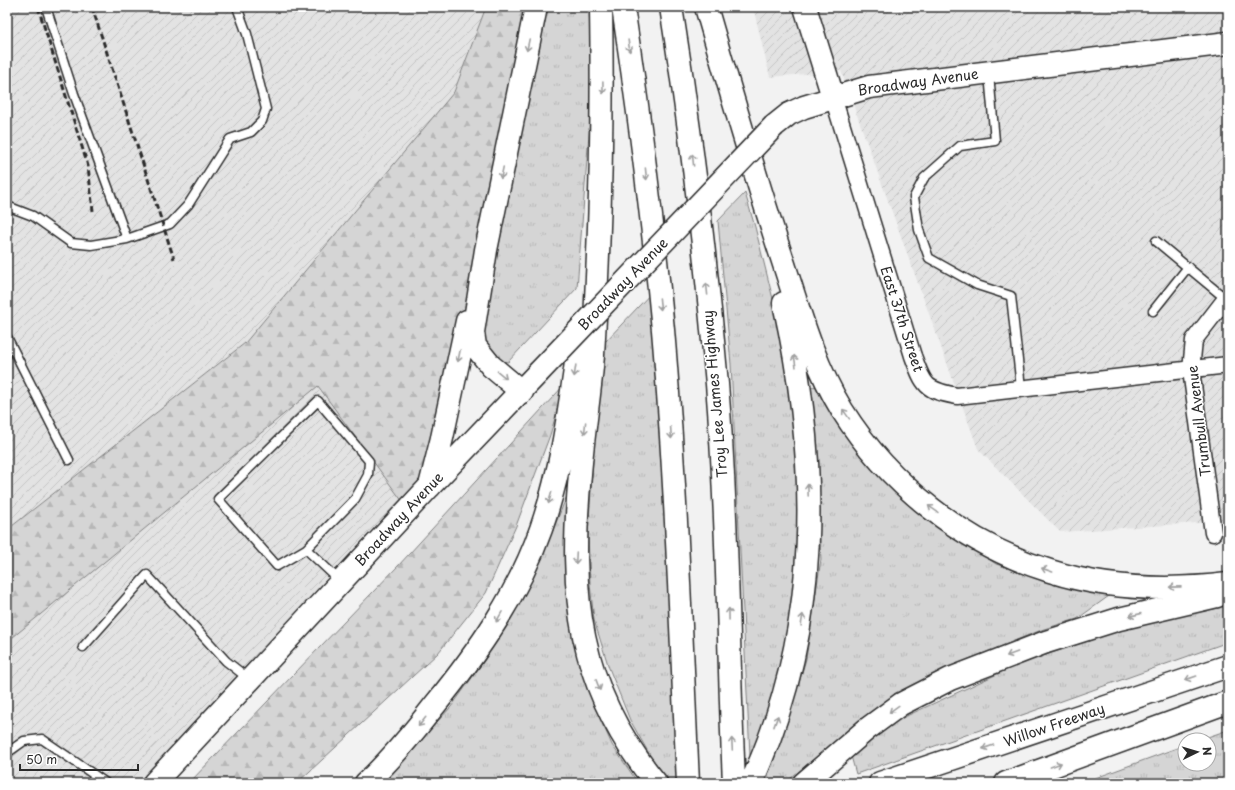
<svg xmlns="http://www.w3.org/2000/svg" width="1235" height="790" font-family="'Playpen Sans',sans-serif">
<style>
.industrial{fill:url(#industrial-furrows)}
.grass{fill:url(#grass-tufts);stroke:#808080}
.forest{fill:url(#forest-firs);stroke:#808080}
.lines{fill:none;stroke-linecap:round;stroke-linejoin:round}
.lane-casing{stroke:#2b2b2b;stroke-width:11}
.street-casing{stroke:#2b2b2b;stroke-width:19}
.primary-casing{stroke:#2b2b2b;stroke-width:25}
.highway-casing{stroke:#2b2b2b;stroke-width:25}
.lane{stroke:#fff;stroke-width:8}
.street{stroke:#fff;stroke-width:16}
.primary{stroke:#fff;stroke-width:22}
.highway{stroke:#fff;stroke-width:22}
.rail{stroke:#2b2b2b;stroke-width:3;stroke-dasharray:6 3;stroke-linecap:butt}
.primary-bridge-casing{stroke:#2b2b2b;stroke-width:25;stroke-linecap:butt}
.primary-bridge{stroke:#fff;stroke-width:22}
.oneway{stroke:#a0a0a0}
.labels{text-anchor:middle;stroke-width:3;stroke-linejoin:round;paint-order:stroke}
.street-label{font-size:14px;fill:#2b2b2b;stroke:#fff}
</style>
<defs>
<pattern id="industrial-furrows" width="10" height="10" patternUnits="userSpaceOnUse"><rect width="10" height="10" fill="#e3e3e3"/><path d="M-1 1l2-2M0 10L10 0M9 11l2-2" fill="none" stroke="#c3c3c3"/></pattern>
<pattern id="grass-tufts" width="24" height="20" patternUnits="userSpaceOnUse"><rect width="24" height="20" fill="#d5d5d5"/><path d="M3 7l-1-3M5 7V3M7 7l1-3M15 17l-1-3M17 17v-4M19 17l1-3" fill="none" stroke="#b7b7b7"/></pattern>
<pattern id="forest-firs" width="22" height="20" patternUnits="userSpaceOnUse"><rect width="22" height="20" fill="#d5d5d5"/><path d="M5 1l3.5 6h-7zM16 11l3.5 6h-7z" fill="#b7b7b7"/></pattern>
</defs>
<rect width="100%" height="100%" fill="#f2f2f2"/>
<filter id="ink" filterUnits="userSpaceOnUse"><feTurbulence type="fractalNoise" baseFrequency=".025" numOctaves="2"/><feDisplacementMap in="SourceGraphic" scale="8" xChannelSelector="R" yChannelSelector="G"/><feConvolveMatrix kernelMatrix="1 2 1 2 8 2 1 2 1" color-interpolation-filters="sRGB"/></filter>
<g filter="url(#ink)">
<path class="industrial" d="M7,7h479l-32,85 -209,251 -238,187z
M753,7h475v514l-168,11 -82,-83 -137,-378 -71,6z
M318,385l90,124 -254,274h-147v-141z"/>
<path class="grass" d="M547,7h42l3,88 -15,193 -69,74 -11,-2 -16,-18 5,-33z
M745,193l10,34 23,92 19,135v111l-9,71 -12,54 -22,62 -4,3 -19,-391 -13,-143z
M655,289l26,494h-10l-20,-26 -21,-37 -21,-52 -15,-48 -4,-36 -2,-49 8,-120 9,-73z
M821,386l115,137 60,41 62,20 51,12 -32,23 -33,10 -75,30 -82,44 -44,32 -58,48h-13l-4,-8 18,-49 20,-67 15,-100 -11,-172z
M567,496l-2,71 7,71 18,57 22,50 26,38h-143l-42,-3 -16,3h-57l71,-76 33,-46 34,-56 23,-46z
M1228,606v36l-372,132 -5,-18 23,-25 145,-67 113,-38z
M1228,730v53h-146l103,-38v19h24v-24h-10z"/>
<path class="forest" d="M486,7h50l-106,479 -22,23 -90,-123 -311,256v-112l238,-187 209,-251z
M565,384l-15,51 -34,91 -30,67 -48,60 -141,130h-108l209,-217z"/>
<g class="lines">
<g class="lane-casing">
<path id="lane" d="M46,7l28,87 53,145
M989,74l6,67 -35,5 -36,32 -10,19 5,33 10,28 48,27 34,11 10,92
M7,206l26,10 38,27 20,2 36,-6 43,-15 18,-19 42,-66 21,-7 11,-11 4,-12 -19,-75 -10,-27
M1156,241l70,58
M1153,311l35,-44
M7,337l62,123
M306,549l49,-50 13,-24 1,-14 -51,-60 -100,98 59,67 29,-17 34,32
M83,647l64,-72 79,86 23,18
M7,753l17,-12 18,-2 64,44"/>
</g>
<g class="street-casing">
<path id="street" d="M833,97l80,259c11,30 12,34 44,40l271,-31
M1213,533l-22,-163 3,-30 34,-44"/>
</g>
<g class="primary-casing">
<path id="primary" d="M805,7l28,90
M774,126l15,-12 15,-7 65,-20 359,-44
M154,783l276,-297 108,-113"/>
</g>
<g class="highway-casing">
<path id="highway" d="M601,7c2,116 -1,232 -8,348 -3,40 -10,79 -13,119 -11,120 -3,213 76,309
M623,7c16,107 30,215 40,323 13,150 18,302 25,453
M671,7c20,125 35,251 46,377 11,133 11,266 17,399
M706,7c24,83 48,166 75,248 17,52 32,108 61,155 47,75 123,135 208,161 56,18 120,20 178,13
M522,392l-31,-26 -16,-20 -2,-14 13,-82 50,-243
M430,486l12,-48 25,-117
M366,783c25,-23 47,-50 68,-77 44,-54 84,-111 107,-177 23,-65 30,-134 40,-201
M751,783c71,-154 69,-317 33,-480
M804,783l63,-54 34,-25 49,-25 96,-37 73,-23 98,-23
M880,783l348,-117
M1006,783l222,-81"/>
</g>
<use href="#lane" class="lane"/>
<use href="#street" class="street"/>
<use href="#primary" class="primary"/>
<use href="#highway" class="highway"/>
<path class="rail" d="M38,7l50,159 5,45
M92,7l82,252"/>
<g class="primary-bridge-casing">
<path id="primary-bridge" d="M538,373l236,-247"/>
</g>
<use href="#primary-bridge" class="primary-bridge"/>
</g>
<defs><path id="oneway-shaft" d="M-6 0H5M1.5-3L5.5 0L1.5 3" fill="none" stroke-width="1.6" stroke-linecap="round" stroke-linejoin="round"/></defs>
<g class="oneway">
<use href="#oneway-shaft" transform="translate(528 45) rotate(102)"/>
<use href="#oneway-shaft" transform="translate(629 46) rotate(82)"/>
<use href="#oneway-shaft" transform="translate(603 88) rotate(89)"/>
<use href="#oneway-shaft" transform="translate(693 160) rotate(-96)"/>
<use href="#oneway-shaft" transform="translate(502 173) rotate(102)"/>
<use href="#oneway-shaft" transform="translate(646 174) rotate(84)"/>
<use href="#oneway-shaft" transform="translate(707 289) rotate(-96)"/>
<use href="#oneway-shaft" transform="translate(660 304) rotate(84)"/>
<use href="#oneway-shaft" transform="translate(459 356) rotate(101)"/>
<use href="#oneway-shaft" transform="translate(795 361) rotate(-99)"/>
<use href="#oneway-shaft" transform="translate(575 371) rotate(98)"/>
<use href="#oneway-shaft" transform="translate(502 375) rotate(40)"/>
<use href="#oneway-shaft" transform="translate(846 414) rotate(-125)"/>
<use href="#oneway-shaft" transform="translate(585 428) rotate(96)"/>
<use href="#oneway-shaft" transform="translate(671 433) rotate(86)"/>
<use href="#oneway-shaft" transform="translate(808 490) rotate(-92)"/>
<use href="#oneway-shaft" transform="translate(550 498) rotate(106)"/>
<use href="#oneway-shaft" transform="translate(933 509) rotate(-145)"/>
<use href="#oneway-shaft" transform="translate(576 558) rotate(93)"/>
<use href="#oneway-shaft" transform="translate(1047 570) rotate(-161)"/>
<use href="#oneway-shaft" transform="translate(1175 587) rotate(179)"/>
<use href="#oneway-shaft" transform="translate(729 614) rotate(-91)"/>
<use href="#oneway-shaft" transform="translate(1135 615) rotate(167)"/>
<use href="#oneway-shaft" transform="translate(499 617) rotate(120)"/>
<use href="#oneway-shaft" transform="translate(802 620) rotate(-81)"/>
<use href="#oneway-shaft" transform="translate(1012 654) rotate(160)"/>
<use href="#oneway-shaft" transform="translate(1191 678) rotate(161)"/>
<use href="#oneway-shaft" transform="translate(598 685) rotate(69)"/>
<use href="#oneway-shaft" transform="translate(894 709) rotate(144)"/>
<use href="#oneway-shaft" transform="translate(776 721) rotate(-70)"/>
<use href="#oneway-shaft" transform="translate(422 722) rotate(129)"/>
<use href="#oneway-shaft" transform="translate(732 744) rotate(-93)"/>
<use href="#oneway-shaft" transform="translate(988 747) rotate(161)"/>
<use href="#oneway-shaft" transform="translate(1056 765) rotate(-20)"/>
</g>
</g>
<g class="labels">
<g class="street-label">
<text transform="translate(918 82) rotate(-8)" y="5">Broadway Avenue</text>
<text transform="translate(623 284) rotate(-46)" y="5">Broadway Avenue</text>
<text transform="translate(902 319) rotate(72)" y="5">East 37th Street</text>
<text transform="translate(715 394) rotate(-95)" y="5">Troy Lee James Highway</text>
<text transform="translate(1199 421) rotate(-97)" y="5">Trumbull Avenue</text>
<text transform="translate(399 519) rotate(-47)" y="5">Broadway Avenue</text>
<text transform="translate(1054 725) rotate(-19)" y="5">Willow Freeway</text>
</g>
</g>
<rect width="1235" height="790" fill="none" stroke="#fff" stroke-width="24"/>
<rect x="12" y="12" width="1211" height="766" fill="none" stroke="#2b2b2b" stroke-width="1.5" filter="url(#ink)"/>
<g transform="translate(1197 752) rotate(85)"><circle r="19" fill="#ffffff" stroke="#aaaaaa"/>
<path d="M0-3L7 15L0 10L-7 15Z" fill="#2b2b2b"/>
<text y="-6" font-size="11" font-weight="bold" text-anchor="middle" fill="#2b2b2b">N</text>
</g>
<path d="M20 764v6h118v-6" fill="none" stroke="#2b2b2b" stroke-width="2"/>
<text x="26" y="764" font-size="12" fill="#2b2b2b" stroke="#ffffff" stroke-width="3" paint-order="stroke">50 m</text>
</svg>
